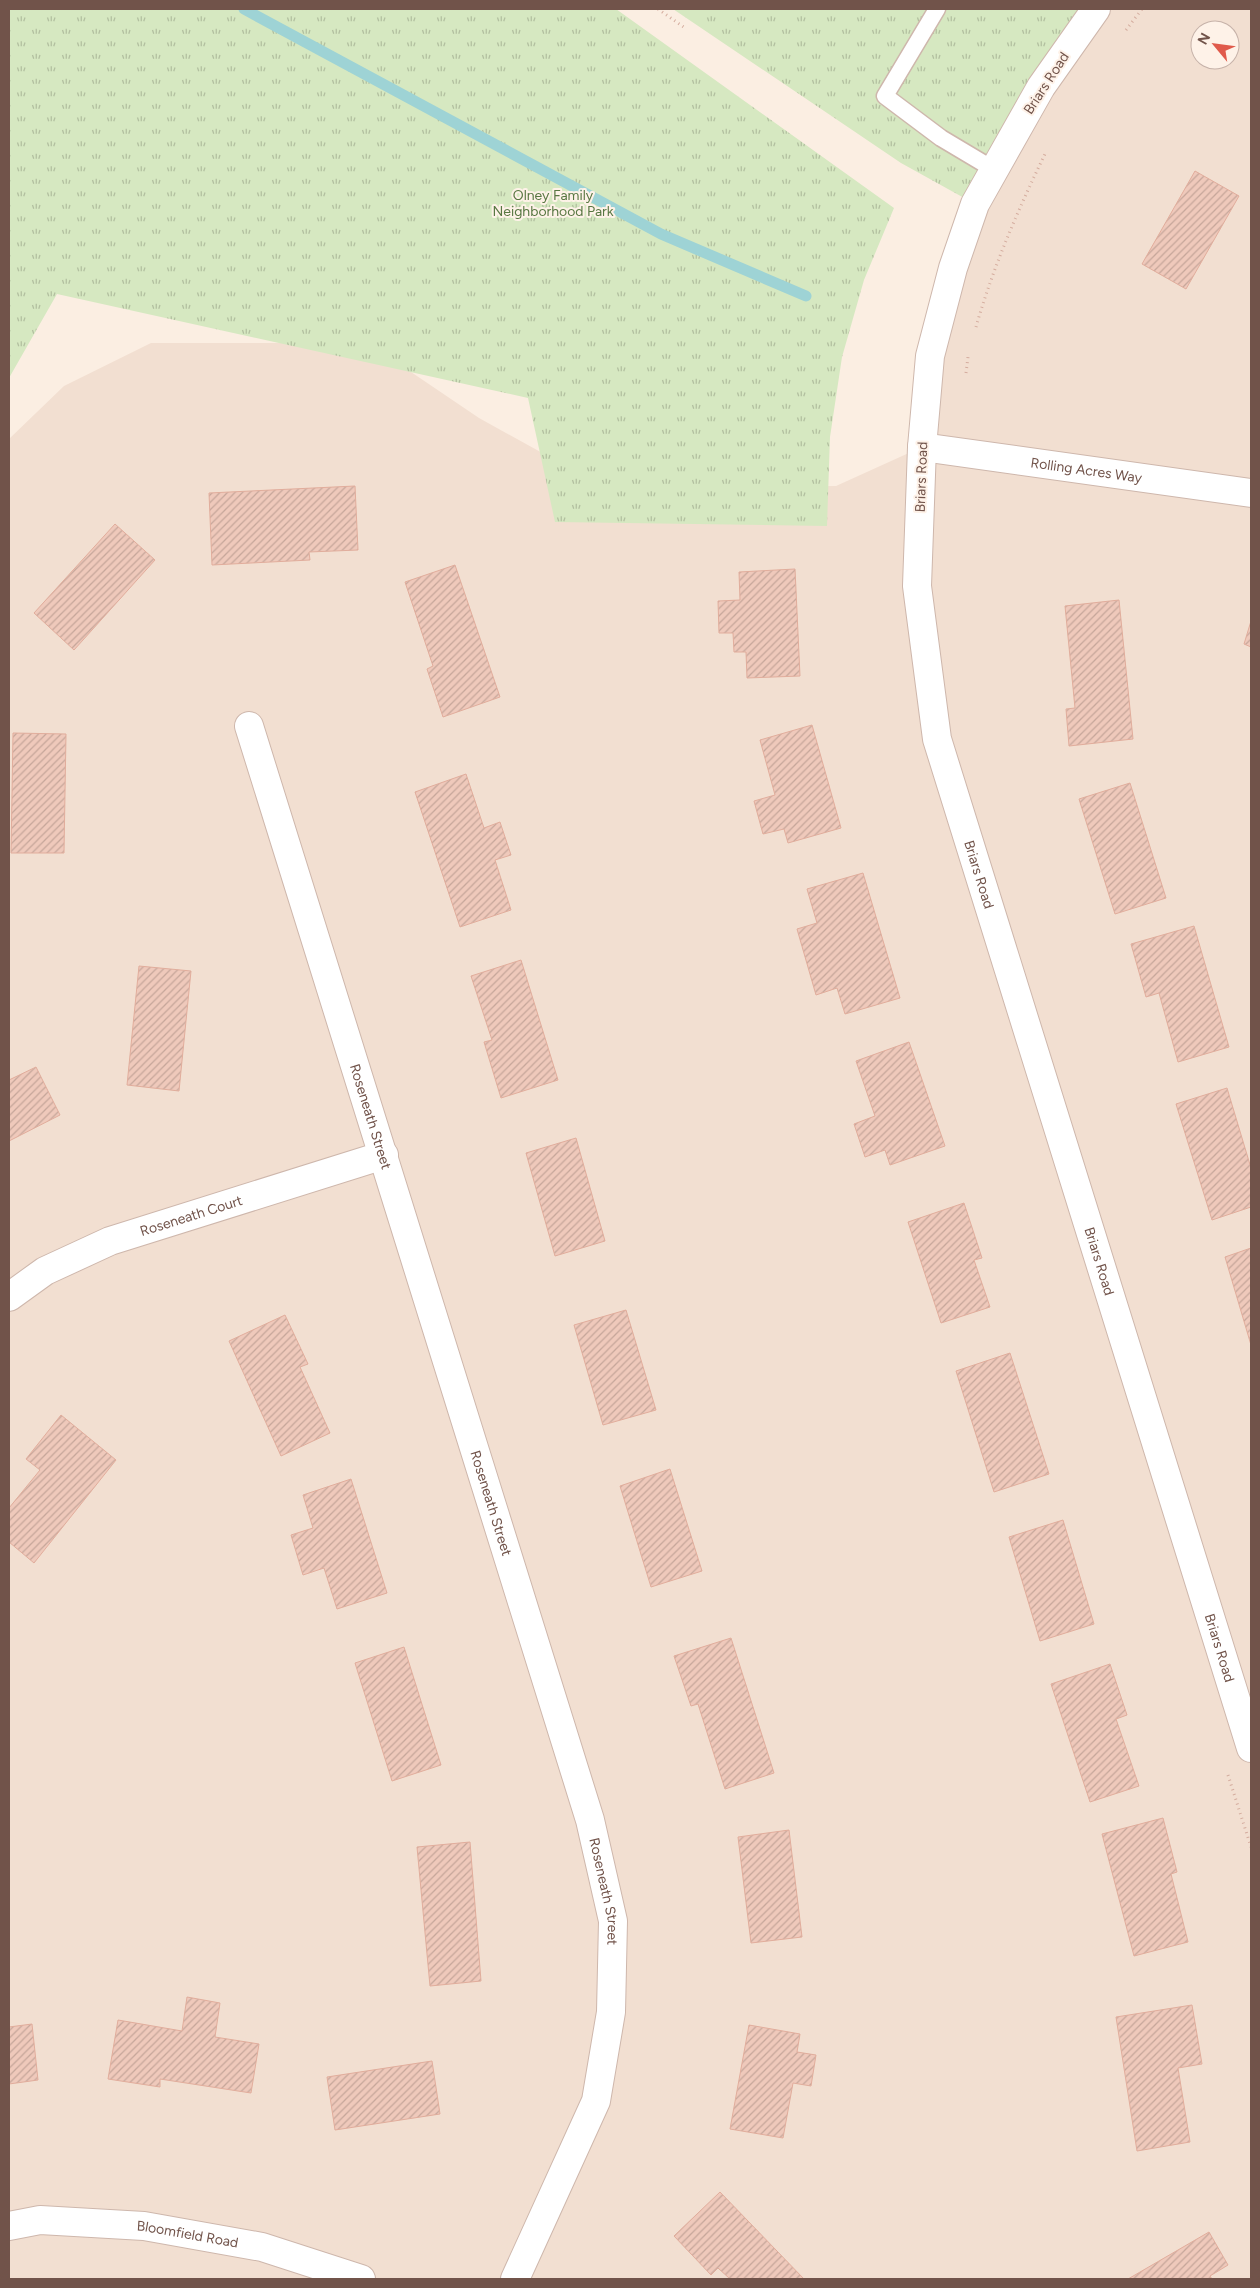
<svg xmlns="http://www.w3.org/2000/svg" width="1260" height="2288" font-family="Figtree,sans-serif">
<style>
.residential{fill:#f2dfd1;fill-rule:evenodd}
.park{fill:url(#park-tufts)}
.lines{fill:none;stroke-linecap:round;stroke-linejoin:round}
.stream{stroke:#9ed3d5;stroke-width:11}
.building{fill:url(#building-hatch);stroke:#e1ad9c}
.service-casing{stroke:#ceb7ac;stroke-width:19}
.minor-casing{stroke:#ceb7ac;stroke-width:30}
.path{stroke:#d4ac9e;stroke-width:3;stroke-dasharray:1 4;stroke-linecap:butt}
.service{stroke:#fff;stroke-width:16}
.minor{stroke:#fff;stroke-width:28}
.labels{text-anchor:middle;stroke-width:4;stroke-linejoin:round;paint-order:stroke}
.street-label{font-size:14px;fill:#71534a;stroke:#fef2e8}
.park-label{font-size:14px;fill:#587742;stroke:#fef2e8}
</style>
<defs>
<pattern id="park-tufts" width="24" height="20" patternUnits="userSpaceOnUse" patternTransform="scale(1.25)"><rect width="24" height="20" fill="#d6e8c1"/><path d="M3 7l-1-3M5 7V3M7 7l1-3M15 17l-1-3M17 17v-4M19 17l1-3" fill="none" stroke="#b2bf9f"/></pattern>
<pattern id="building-hatch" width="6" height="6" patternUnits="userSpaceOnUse" patternTransform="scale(1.25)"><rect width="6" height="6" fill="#efc9bb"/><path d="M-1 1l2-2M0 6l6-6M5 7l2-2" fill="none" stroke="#c6a69a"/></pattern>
</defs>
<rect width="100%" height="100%" fill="#fbeee2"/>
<path class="residential" d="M1096,9h155v2270h-1242v-1840l55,-53 87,-43h147l82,8 99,67 132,73 126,-4 99,-1 86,-39 31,-179zM1200,30h30v30h-30z"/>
<path class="park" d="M9,9h607l278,199 -30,72 -22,77 -12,80 -3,89 -272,-4 -27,-124 -471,-104 -48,84z
M673,9h423l-121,195 -74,-41z"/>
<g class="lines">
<path class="stream" d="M244,9l417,225 145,62"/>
</g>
<path class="building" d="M1195,171l44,25 -53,93 -44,-25z
M355,486l3,64 -49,2 1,8 -98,5 -3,-72z
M115,524l40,36 -81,90 -40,-37z
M455,565l45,132 -57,20 -16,-48 6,-3 -28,-84z
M795,569l5,107 -53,2 -1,-26h-12l-1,-19h-14l-1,-32 22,-1 -1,-28z
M1119,600l14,139 -64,7 -3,-37 9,-1 -10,-102z
M1251,621v26l-7,-3z
M812,725l29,103 -53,15 -4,-14 -21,5 -9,-33 21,-6 -15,-55z
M13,733l53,1 -2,119h-53z
M466,774l18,54 16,-6 11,33 -16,5 16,50 -51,17 -45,-135z
M1130,783l36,115 -51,16 -36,-115z
M863,873l37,125 -55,16 -8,-26 -21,7 -19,-66 20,-6 -10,-34z
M1194,926l35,121 -51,15 -19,-69 -13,4 -15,-53z
M521,960l37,120 -57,18 -17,-56 8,-2 -21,-64z
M139,966l52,5 -12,120 -52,-6z
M909,1042l36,104 -55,19 -5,-15 -20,7 -11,-33 21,-8 -19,-55z
M36,1067l24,48 -51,26v-61z
M1227,1088l24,80v39l-39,13 -36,-116z
M576,1138l29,103 -50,15 -29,-103z
M964,1203l18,55 -8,2 16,47 -49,16 -33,-101z
M1251,1248v97l-26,-88z
M626,1310l30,100 -53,15 -29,-100z
M285,1315l23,49 -8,3 30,66 -49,23 -52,-115z
M1010,1353l39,121 -55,18 -38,-121z
M61,1415l55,45 -82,103 -25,-21v-34l31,-38 -14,-11z
M670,1469l32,102 -51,16 -31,-101z
M351,1479l36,114 -50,16 -13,-41 -21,7 -12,-40 22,-7 -10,-33z
M1063,1520l31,104 -54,17 -31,-104z
M731,1638l43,135 -49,16 -27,-85 -7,2 -17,-50z
M404,1647l37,118 -49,16 -37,-118z
M1110,1664l17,51 -11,4 23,67 -49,16 -39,-118z
M1163,1818l14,54 -6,2 17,68 -54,14 -32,-122z
M789,1830l13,107 -51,6 -13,-106z
M470,1842l11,139 -51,5 -13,-139z
M187,1997l33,6 -5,34 44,7 -8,49 -91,-14v8l-52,-8 10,-59 64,11z
M1192,2005l10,59 -24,4 12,74 -53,9 -21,-134z
M32,2024l6,56 -29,4v-57z
M749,2025l51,9 -3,18 19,3 -5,31 -18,-3 -10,55 -53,-9z
M432,2061l8,53 -105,16 -8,-53z
M720,2192l84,87h-74l-12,-11 -7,7 -37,-39z
M1209,2232l19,33 -18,11 2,3h-84z"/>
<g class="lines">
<g class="service-casing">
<path id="service" d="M937,9l-52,87 56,42 52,31"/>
</g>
<g class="minor-casing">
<g id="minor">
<path id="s1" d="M1096,9l-55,78 -66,117 -22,64 -23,88 -8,91 -5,139 20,153 314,1009"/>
<path id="s2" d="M922,447l329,46"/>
<path id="s3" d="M249,726l341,1094 23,101 -2,91 -15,89 -81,178"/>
<path id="s4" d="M9,1297l36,-26 65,-30 274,-86"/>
<path id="s5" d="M9,2226l31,-6 104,6 118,21 99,32"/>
</g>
</g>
<path class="path" d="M658,9l27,19
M1126,30l16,-21
M976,327c17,-60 42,-117 69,-173
M966,373l2,-16
M1228,1775l23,72"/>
<use href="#service" class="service"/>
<use href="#minor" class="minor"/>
</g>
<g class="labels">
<g class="street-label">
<text transform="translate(1046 83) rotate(-57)" y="5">Briars Road</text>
<text dy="5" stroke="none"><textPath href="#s2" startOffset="166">Rolling Acres Way</textPath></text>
<text transform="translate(921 477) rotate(-88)" y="5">Briars Road</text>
<text dy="5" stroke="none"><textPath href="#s1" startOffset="915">Briars Road</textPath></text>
<text dy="5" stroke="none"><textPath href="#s3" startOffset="409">Roseneath Street</textPath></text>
<text dy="5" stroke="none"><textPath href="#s4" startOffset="201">Roseneath Court</textPath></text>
<text dy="5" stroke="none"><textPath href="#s1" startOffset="1320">Briars Road</textPath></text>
<text dy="5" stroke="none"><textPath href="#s3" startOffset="814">Roseneath Street</textPath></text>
<text dy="5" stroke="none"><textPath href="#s1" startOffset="1725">Briars Road</textPath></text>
<text dy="5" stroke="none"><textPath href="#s3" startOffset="1219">Roseneath Street</textPath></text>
<text dy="5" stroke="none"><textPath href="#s5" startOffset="180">Bloomfield Road</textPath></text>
</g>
<g class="park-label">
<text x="553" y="200">Olney Family<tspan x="553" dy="16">Neighborhood Park</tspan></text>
</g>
</g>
<rect width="1260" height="2288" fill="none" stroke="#71534a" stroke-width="20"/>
<g transform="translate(1215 45) rotate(299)"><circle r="24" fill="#fef2e8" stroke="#c6b2a9"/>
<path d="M0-4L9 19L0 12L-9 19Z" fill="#e05a4b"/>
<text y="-8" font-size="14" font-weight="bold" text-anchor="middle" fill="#71534a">N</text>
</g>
</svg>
